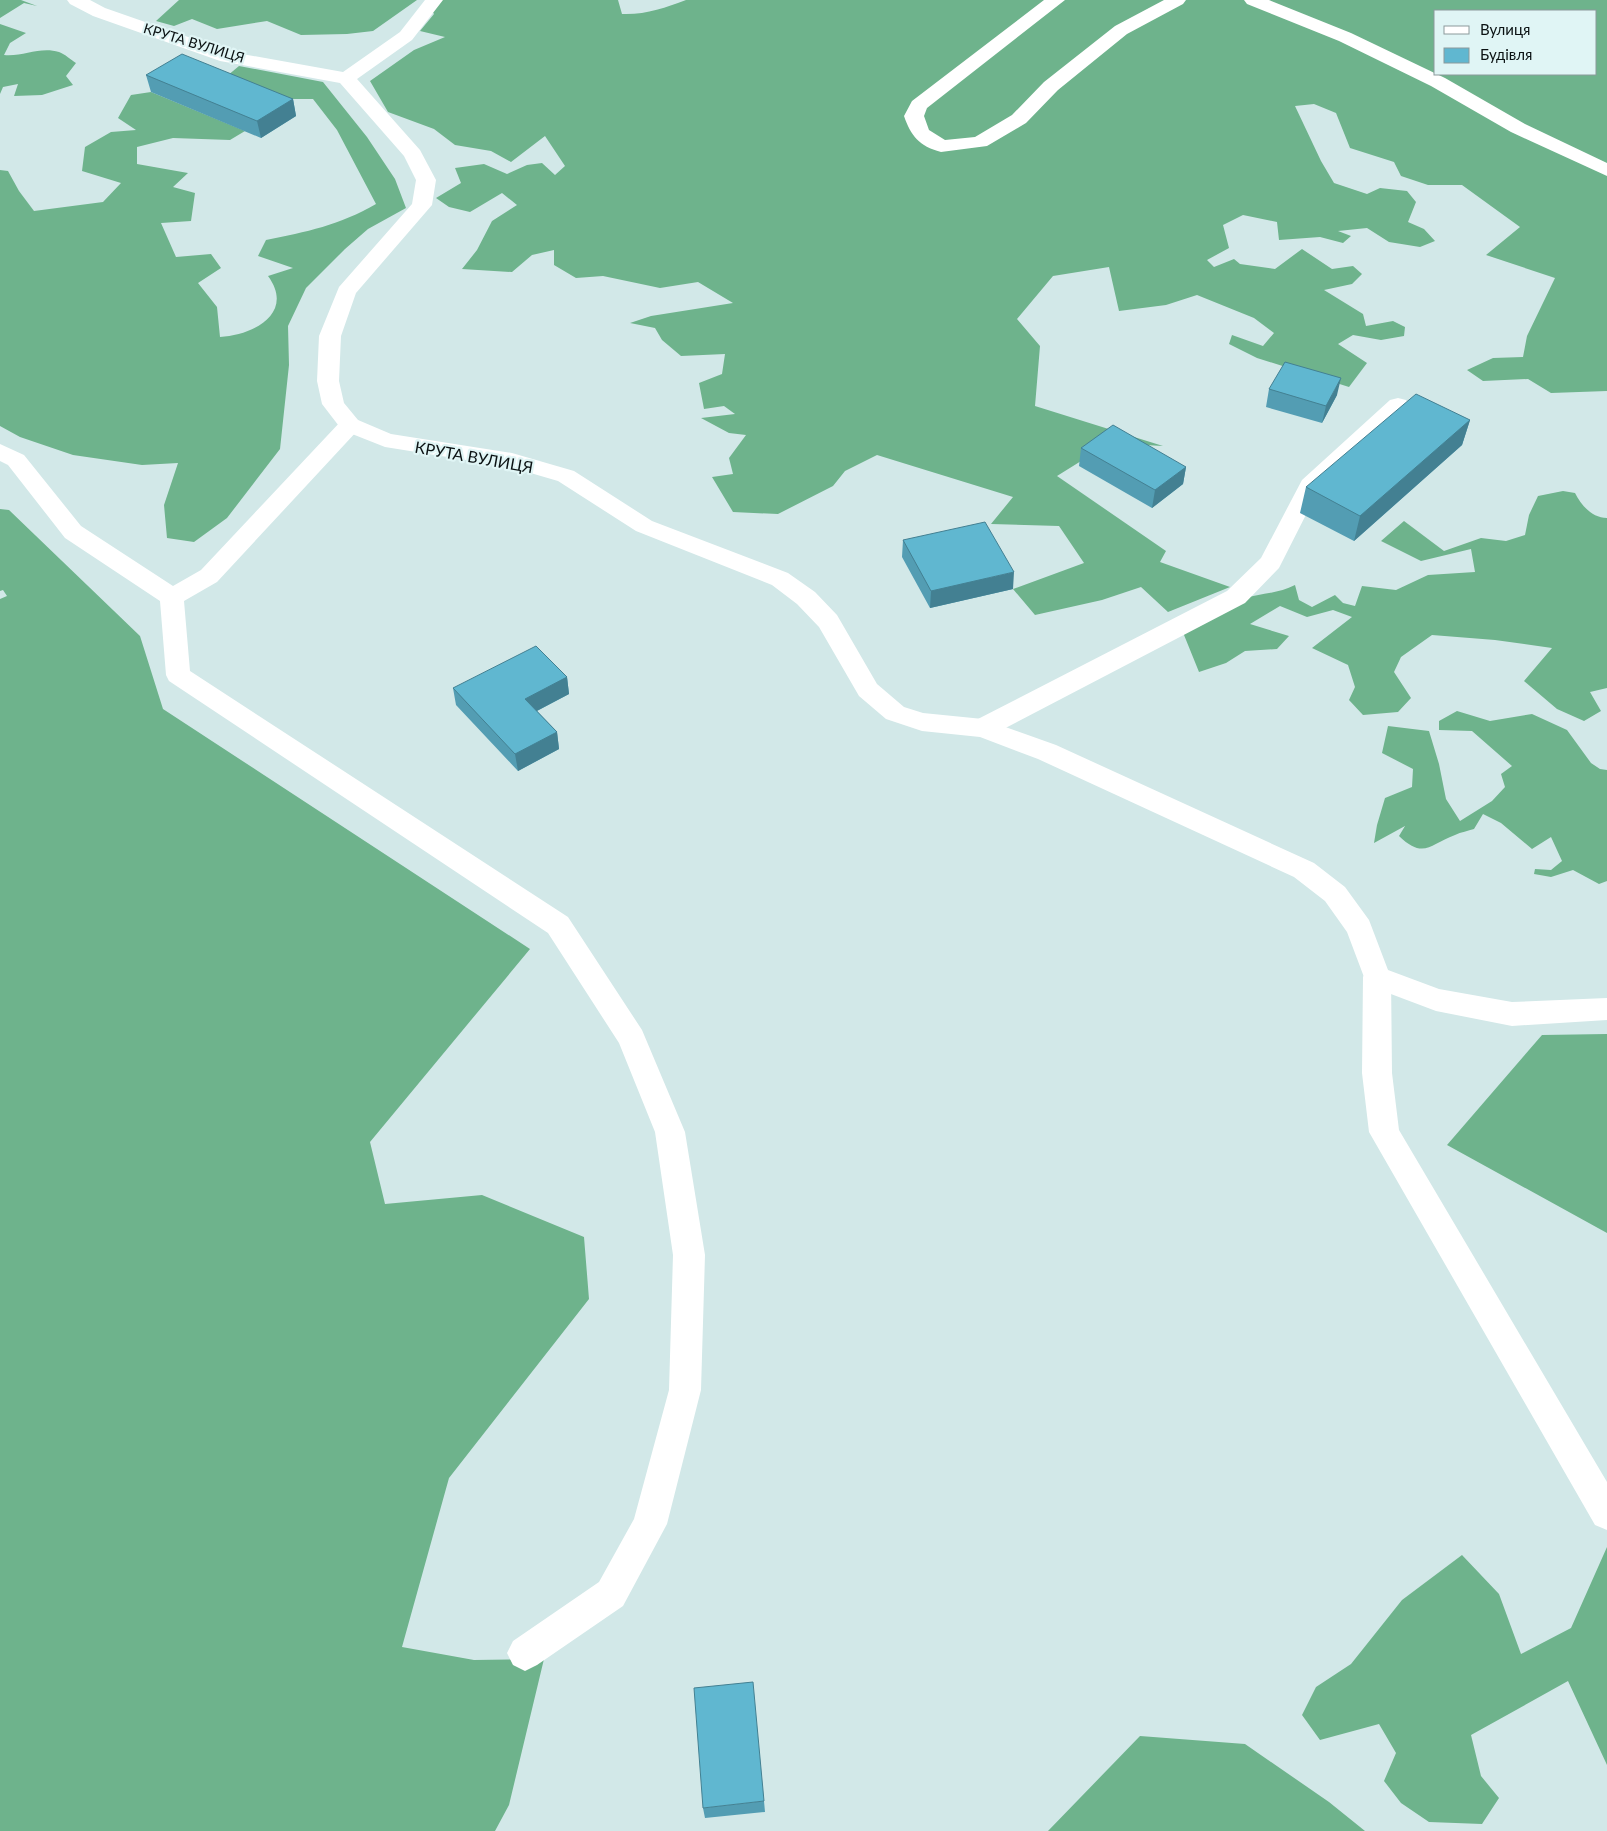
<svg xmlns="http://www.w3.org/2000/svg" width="1607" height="1831" font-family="Lato,sans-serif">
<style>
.forest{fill:#6eb38c;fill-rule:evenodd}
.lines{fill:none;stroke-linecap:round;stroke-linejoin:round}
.lane{fill:#fff;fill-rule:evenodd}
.street{fill:#fff;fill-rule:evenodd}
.wall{fill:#539db3}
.shaded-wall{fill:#438092}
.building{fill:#60b7d0;stroke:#438092}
.labels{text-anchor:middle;stroke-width:4.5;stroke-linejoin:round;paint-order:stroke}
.far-street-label{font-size:14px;fill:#0b1213;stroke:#e0f5f5}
.street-label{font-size:16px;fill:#0b1213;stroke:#e0f5f5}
</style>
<rect width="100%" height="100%" fill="#d2e8e8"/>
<path class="forest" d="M0,0h21l16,6 -13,-3 -24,15z
M179,0h238l-44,31 -26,3 -46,1 -34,-14 -50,8 -25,-10 -18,7 -18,-5z
M426,0h192l4,14c23,1 43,-6 64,-14h921v391l-56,2 -23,-14 -45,2 -16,-11 26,-12 30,-1 4,-21 28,-58 -69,-23 34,-28 -58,-42h-34l-27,-9 -7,-14 -44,-14 -14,-35 -22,-9 -19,2 26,55 13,22 33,11 13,-6 27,3 9,11 -8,20 16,7 11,12 -15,6 -31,-5 -22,-14 -29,3 13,5 -8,7 -23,-6 -41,3 -2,-18 -34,-7 -20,10 6,23 -22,12 7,7 20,-8 6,5 35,5 27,-20 30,20 21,-3 9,8 -10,10 -28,6 39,24 3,12 27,-5 12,6 -1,9 -23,4 -28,-5 -15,9 29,19 -18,24 -92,-29 -28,-14 3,-9 31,11 11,-13 -20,-15 -57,-23 -31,10 -47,6 -10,-44 -56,9 -36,43 23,27 -5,60 128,40 -53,-3 -53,33 109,75 -6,11 70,25 -62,25 -27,-25 -39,13 -67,15 -22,-26 71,-26 -25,-37 -68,-2 22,-27 -136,-42 -32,16 -12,15 -55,28 -45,-2 -21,-35 21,-3 -4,-16 17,-23 -17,-2 -28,-15 34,-4 -11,-8 -20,3 -5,-26 23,-9 3,-20 -44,2 -19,-16 -7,-12 -25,-5 21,-7 82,-13 -35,-21 -38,6 -57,-12 -27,2 -22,-13v-15l-22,5 -20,17 -50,-3 15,-19 15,-29 25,-16 -15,-12 -32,19 -21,-5 -13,-9 25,-15 -6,-15 29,-4 23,10 20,-9 15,-2 13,12 10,-9 -20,-30 -34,26 -20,-11 -36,-6 -21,-16 -46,-17 -18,-31 44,-31 31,-13 -25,-6 14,-17zM1436,11h160v63h-160z
M0,24l26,9 -16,10 -6,12c19,2 36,-9 55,-3 6,2 12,8 17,11l-10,13 7,9 -31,10 -28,1 4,-12 -15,3 -3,7z
M239,66l84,16 44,55 28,42 11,29 -38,21 -23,20 -39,39 -18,38 1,39 -9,84 -53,69 -33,24 -27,-4 -3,-33 14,-42 -36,2 -69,-10 -53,-18 -20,-11v-256l8,1 11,20 15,20 69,-9 18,-19 -39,-12 3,-24 26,-15 25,-2 -18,-12 13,-23 20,-3 94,39 -15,9 -57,-2 -36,9v17l51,9 -15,14 22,6 -4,28 -30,2 15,34 35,-3 10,14 -23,15 19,24 3,30c34,-2 75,-24 48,-61l25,-8 -35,-12 8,-16c40,-8 74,-15 110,-36l-39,-74 -24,-31h-23l-63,-23z
M1563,491l12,2c6,12 17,25 32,25v170l-17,4 11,19 -17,10 -27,-12 -33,-28 28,-33 -57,-8 -63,-5 -31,22 -7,15 17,26 -13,14 -35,3 -14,-15 6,-13 -7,-22 -36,-17 40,-31 -19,-7 -26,7 -27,-11 -30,18 39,12 -12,13 -32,2 -19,12 -27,9 -17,-42c19,-10 39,-24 60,-31 18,-6 36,-5 53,-14l4,15 13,7 23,-12 8,8 12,3 7,-20 34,4 32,-15 47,-3 -4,-23 -50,12 -40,-20 23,-20 40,30 37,-13 25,3 19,-6 4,-20 9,-19z
M0,509l9,1 131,126 23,73 367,240 -160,193 15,62 97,-9 102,42 5,62 -140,179 -47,169 72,13 70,-1 -35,146 -14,26h-495v-1232l7,-3 -4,-6 -3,1z
M1457,711l33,10 42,-7 35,16 24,33 9,6 7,1v111l-8,3 -26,-14 -22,7 -17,-3 1,-5 16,1 11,-9 -11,-24 -19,12 -31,-26 -18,-9 -9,15c-6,2 -13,3 -19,6 -25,9 -31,25 -56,1l6,-10 -31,17 3,-18 8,-27 27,-11 1,-18 -31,-16 6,-27 41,5 10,33 7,35 14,22 32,-20 13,-14 -4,-13 11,-8 -40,-35 -33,-1v-9z
M1607,1034v199l-160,-88 95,-110z
M1607,1547v218l-39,-84 -97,54 10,41 18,22 -17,26 -53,-2 -28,-19 -17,-22 12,-28 -17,-29 -59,16 -18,-25 14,-28 35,-23 51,-64 60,-45 37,39 22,60 50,-26z
M1140,1736l105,8 84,58 36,29h-317z"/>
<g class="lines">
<path class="lane" d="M1044,0h21l-138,108 -3,8 5,14 16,10 30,-3 37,-22 32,-33 71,-56 49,-26h22l-3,4 -56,30 -69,56 -32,33 -39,23 -46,6c-22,-6 -30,-16 -37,-36l8,-15z
M1244,0h25l82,33 94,45 80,46 82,39v13l-96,-44 -80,-46 -92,-45 -92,-37z
M1398,398l8,2 3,5 -3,5 -87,79 -40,79 -34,35 -253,132 -9,2 -9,-2 -4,-7 4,-7 253,-130 34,-33 41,-78 88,-80z
M350,418l8,2 3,5 -3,5 -141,152 -33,19 6,70 378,246 74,113 43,102 20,123 -4,135 -34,134 -44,82 -86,59 -12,6 -12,-6 -6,-12 6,-12 86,-59 35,-63 35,-129 4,-135 -18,-123 -36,-89 -71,-110 -379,-252 -3,-6 -6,-74 -95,-63 -57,-73 -8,-4v-17l24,11 57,71 92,60 28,-16 141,-150z
M1377,966l10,3 4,8 1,96 7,57 208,352v48l-12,-5 -226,-393 -7,-59 1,-96 4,-8z"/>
<path class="street" d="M67,0h23l15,8 126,44 112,20 57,-40 25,-32h18l-31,40 -55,39 63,71 16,30 -4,25 -76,88 -15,43 -2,45 5,22 14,17 33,14 121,19 62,18 78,50 136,52 27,19 22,23 40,69 27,23 19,6 60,6 73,26 258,118 31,24 24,33 19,50 51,19 73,13 95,-4v22l-95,6 -76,-15 -69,-26 -20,-53 -22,-31 -31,-24 -256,-118 -58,-22 -58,-6 -36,-12 -27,-23 -40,-69 -22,-23 -25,-19 -136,-54 -78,-50 -48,-14 -125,-20 -43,-17 -20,-26 -5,-23 2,-45 20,-49 73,-83 4,-24 -12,-24 -64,-73 -120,-22 -127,-45 -23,-12z"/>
</g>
<path class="wall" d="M146,75l147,24 3,17 -35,22 -110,-46z
M1269,389l68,6 -15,28 -56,-16z
M1470,420l-8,25 -108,96 -54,-28 6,-26z
M1081,448l105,19 -3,17 -31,24 -73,-42z
M903,540l110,49 -83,19 -28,-51z
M567,677l2,17 -32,17 20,21 2,17 -41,22 -62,-66 -3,-17z
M764,1801l1,11 -60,6 -2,-10z"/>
<path class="shaded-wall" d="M293,99l3,17 -35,22 -4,-17z
M1341,378l-4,17 -15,28 4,-17z
M1470,420l-8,25 -108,96 6,-25z
M1186,467l-3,17 -31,24 3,-18z
M1014,572l-1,17 -83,19 1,-17z
M567,677l2,17 -42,22 -2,-17z
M557,732l2,17 -41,22 -3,-17z"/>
<path class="building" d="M182,54l111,45 -36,22 -111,-46z
M1285,362l56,16 -15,28 -57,-17z
M1416,394l54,26 -110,96 -54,-29z
M1113,425l73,42 -31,23 -74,-42z
M985,522l29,50 -83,19 -28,-51z
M536,646l31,31 -42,22 32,33 -42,22 -62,-66z
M753,1682l11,119 -61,7 -9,-120z"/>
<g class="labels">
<g class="far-street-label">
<text transform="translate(194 43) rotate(17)" y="5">КРУТА ВУЛИЦЯ</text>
</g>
<g class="street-label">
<text transform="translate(474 457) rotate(10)" y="6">КРУТА ВУЛИЦЯ</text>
</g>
</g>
<rect x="1434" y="10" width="162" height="65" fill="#e0f5f5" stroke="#8b9a9b"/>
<rect x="1444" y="26" width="25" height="8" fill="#ffffff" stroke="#8b9a9b"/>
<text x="1480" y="35" font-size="15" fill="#0b1213">Вулиця</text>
<rect x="1444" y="48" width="25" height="15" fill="#60b7d0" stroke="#8b9a9b"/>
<text x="1480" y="60" font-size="15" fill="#0b1213">Будівля</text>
</svg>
